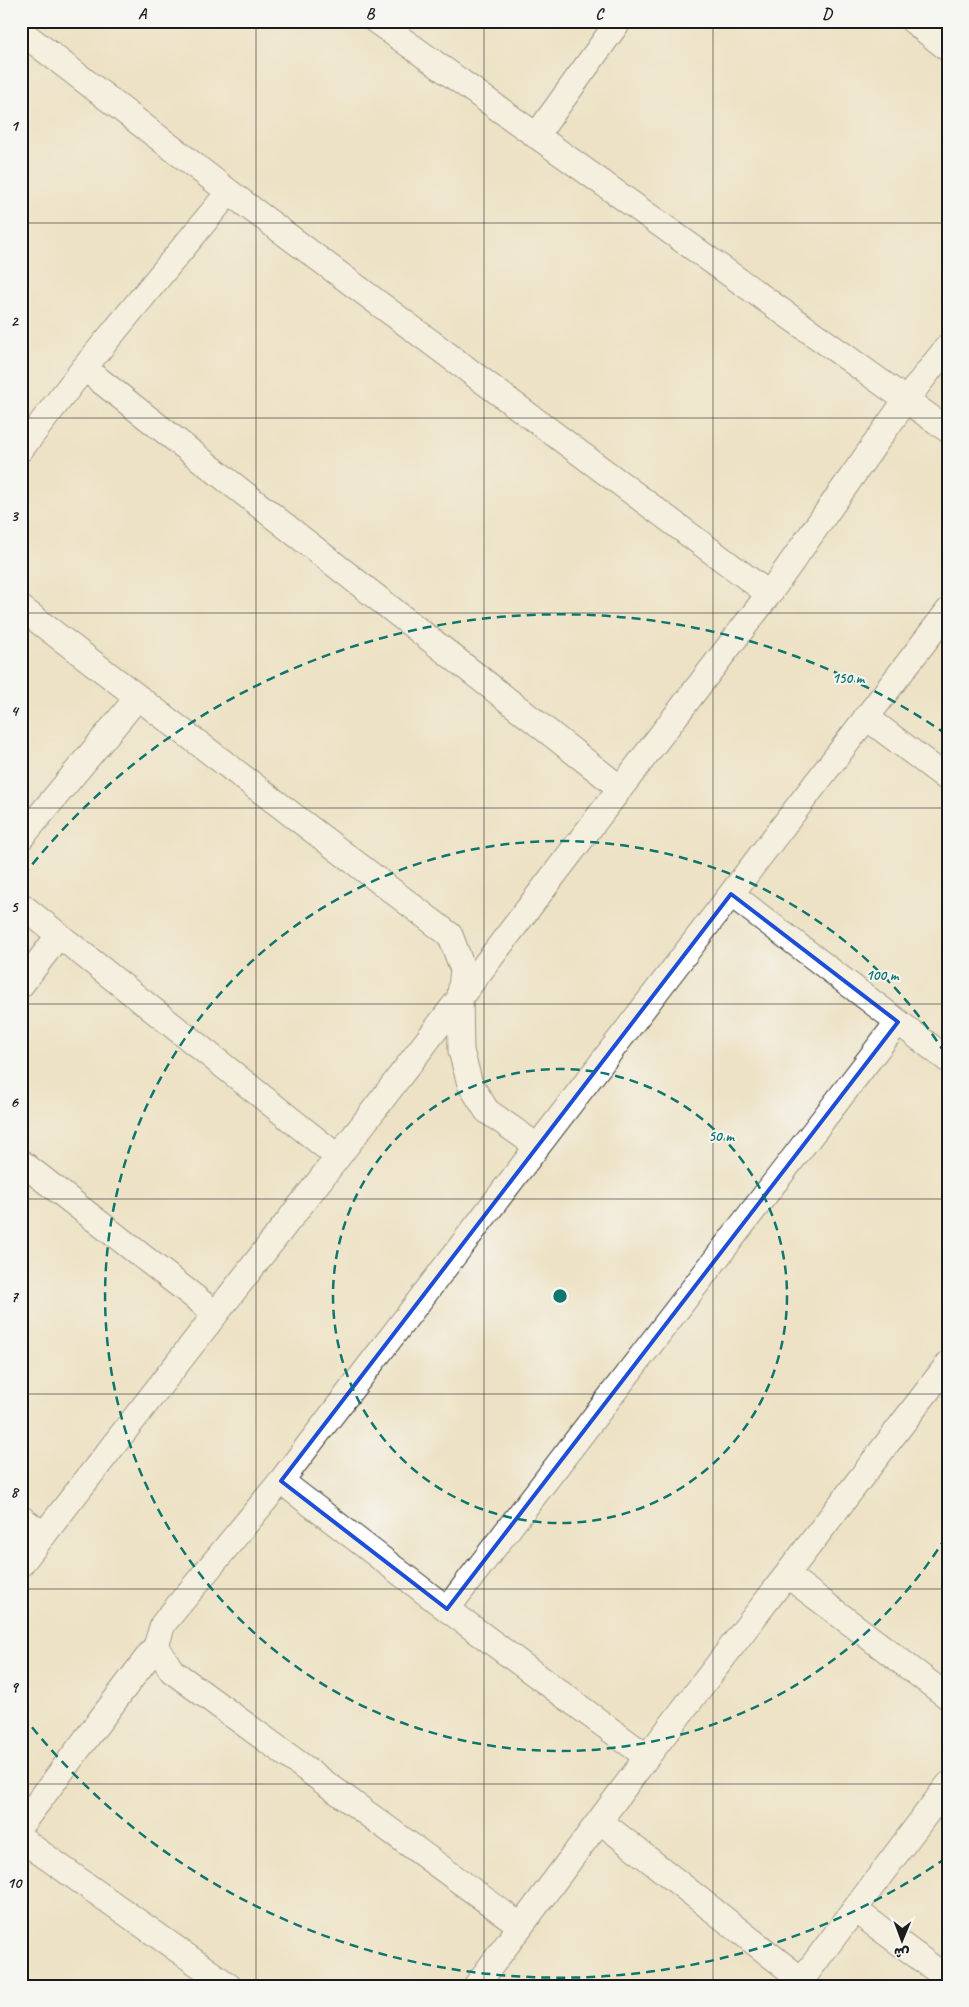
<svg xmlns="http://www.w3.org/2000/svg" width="969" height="2007" font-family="Caveat,'Playpen Sans Arabic',sans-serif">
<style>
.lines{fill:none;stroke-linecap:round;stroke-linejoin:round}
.street-casing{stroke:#3b3a35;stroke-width:27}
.street{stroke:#fff;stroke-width:25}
.marked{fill:none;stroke:#1d4ed8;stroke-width:4;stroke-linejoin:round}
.grid{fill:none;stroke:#1c1c1c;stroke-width:1;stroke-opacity:0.55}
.ring{fill:none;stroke:#0f766e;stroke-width:2.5;stroke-dasharray:9 6}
.centre{fill:#0f766e;stroke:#f6f6f2;stroke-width:2.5}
.ring-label{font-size:15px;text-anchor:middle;font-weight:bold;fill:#0f766e;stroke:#f6f6f2;stroke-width:4;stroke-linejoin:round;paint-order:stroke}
.neatline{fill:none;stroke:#1c1c1c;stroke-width:2}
.grid-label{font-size:16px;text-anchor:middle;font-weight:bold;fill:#1c1c1c}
</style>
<rect width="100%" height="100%" fill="#f6f6f2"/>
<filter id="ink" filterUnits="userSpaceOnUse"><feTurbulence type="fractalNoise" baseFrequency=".02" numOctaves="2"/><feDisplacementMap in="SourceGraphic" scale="10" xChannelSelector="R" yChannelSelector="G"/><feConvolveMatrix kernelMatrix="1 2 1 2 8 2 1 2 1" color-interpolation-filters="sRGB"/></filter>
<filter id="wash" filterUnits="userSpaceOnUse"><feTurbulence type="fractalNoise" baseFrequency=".0096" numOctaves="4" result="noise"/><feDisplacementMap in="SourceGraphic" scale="20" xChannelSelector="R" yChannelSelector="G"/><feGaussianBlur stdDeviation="1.12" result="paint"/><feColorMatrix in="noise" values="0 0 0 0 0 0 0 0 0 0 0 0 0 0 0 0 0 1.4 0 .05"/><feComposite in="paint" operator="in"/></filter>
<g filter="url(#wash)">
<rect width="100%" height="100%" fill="#ede2c5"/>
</g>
<g filter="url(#ink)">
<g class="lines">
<g class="street-casing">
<path id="street" d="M376,21l572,409
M913,21l35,28
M28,37l201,155 540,402
M536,136l83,-115
M84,368l536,420
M21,449l63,-81 145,-176
M21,608l429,327 13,35 -3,25 1,56 9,33 17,27 50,35
M866,717l82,62
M21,838l117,-141
M731,894l217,166
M21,905l317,252
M21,985l38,-50
M21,1162l194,151
M281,1481l166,128 200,148
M21,1518l23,17
M21,1564l317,-407 431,-563 137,-194 42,-54
M787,1575l161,122
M447,1609l451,-587
M600,1821l202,159
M21,1825l135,-179
M21,1839l208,147
M855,1910l93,69
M521,1926l-349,-255 -16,-25 7,-22 118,-143 667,-870
M476,1986l171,-229 301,-393
M797,1986l151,-201"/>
</g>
<use href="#street" class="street"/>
</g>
</g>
<path d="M0 0H969V2007H0ZM731,894l167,128 -451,587 -166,-128z" fill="#ede2c5" fill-opacity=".55" fill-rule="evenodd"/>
<path class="marked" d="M731,894l167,128 -451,587 -166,-128z"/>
<path class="grid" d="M256,21v1965M484,21v1965M713,21v1965M21,223h927M21,418h927M21,613h927M21,808h927M21,1004h927M21,1199h927M21,1394h927M21,1589h927M21,1784h927"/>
<g class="ring">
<circle cx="560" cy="1296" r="227"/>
<path d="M946 1537A455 455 0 1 1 946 1055"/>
<path d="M946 1858A682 682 0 0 1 23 1716M23 876A682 682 0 0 1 946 734"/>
</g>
<circle cx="560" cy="1296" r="8" class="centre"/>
<g class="ring-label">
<text x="848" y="683">150 m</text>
<text x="882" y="980">100 m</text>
<text x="721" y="1141">50 m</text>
</g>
<rect width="969" height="2007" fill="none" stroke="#f6f6f2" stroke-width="55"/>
<g transform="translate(902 1940) rotate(181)" stroke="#f6f6f2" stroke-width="4" paint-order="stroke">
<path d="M0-4L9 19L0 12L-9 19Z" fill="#1c1c1c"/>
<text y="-8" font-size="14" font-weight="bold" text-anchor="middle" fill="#1c1c1c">ش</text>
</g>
<rect x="28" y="28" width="914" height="1952" class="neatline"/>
<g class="grid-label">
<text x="142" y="19">A</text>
<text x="370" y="19">B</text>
<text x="599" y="19">C</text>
<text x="827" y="19">D</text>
<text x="14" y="131">1</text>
<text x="14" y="326">2</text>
<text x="14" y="521">3</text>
<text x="14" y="716">4</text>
<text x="14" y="912">5</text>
<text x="14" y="1107">6</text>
<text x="14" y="1302">7</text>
<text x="14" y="1497">8</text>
<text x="14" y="1692">9</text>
<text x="14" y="1888">10</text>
</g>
</svg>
